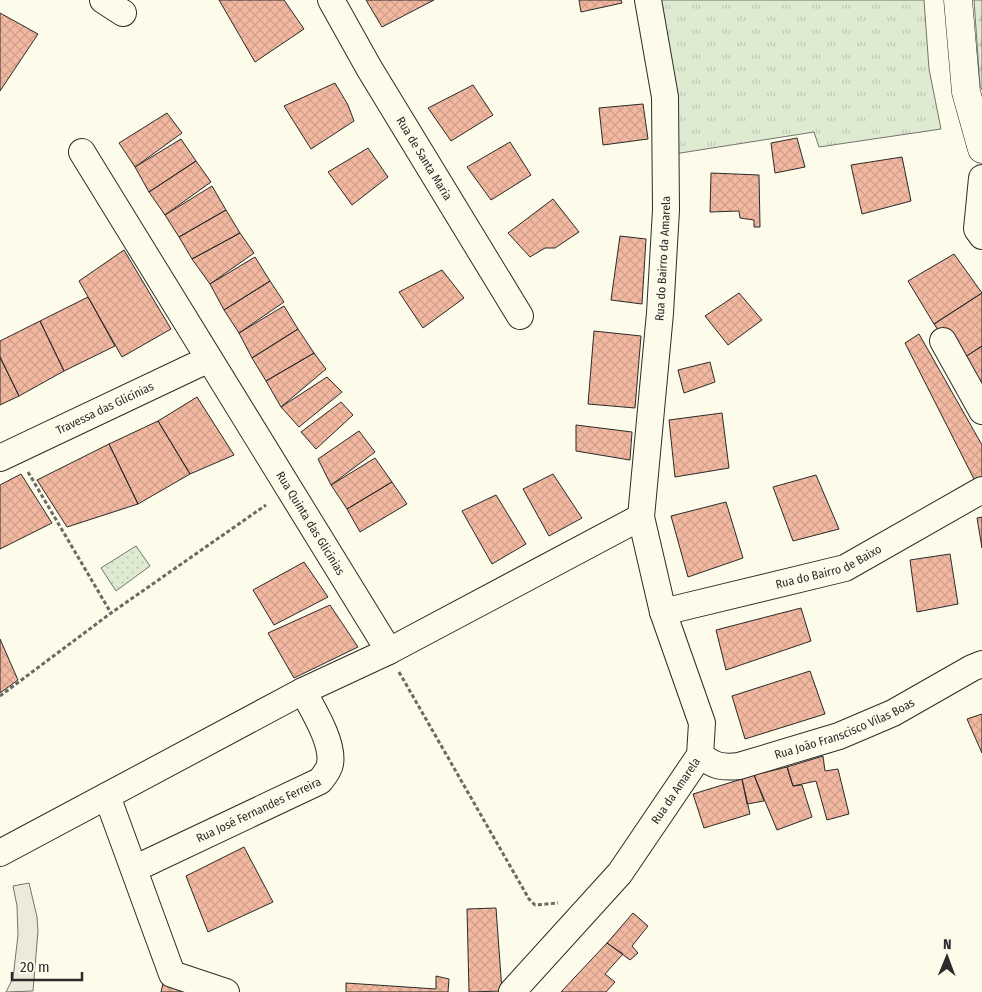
<svg xmlns="http://www.w3.org/2000/svg" width="982" height="992" font-family="'Fira Sans Condensed',sans-serif">
<style>
.grass{fill:url(#grass-tufts);stroke:#74746e}
.forest{fill:url(#forest-firs);stroke:#74746e}
.park{fill:url(#park-dots);stroke:#74746e}
.parking{fill:#eceadb;stroke:#74746e}
.building{fill:url(#building-cross-hatch);stroke:#2b2b2b}
.lines{fill:none;stroke-linecap:round;stroke-linejoin:round}
.minor-casing{stroke:#2b2b2b;stroke-width:28}
.major-casing{stroke:#2b2b2b;stroke-width:29}
.path{stroke:#6a6964;stroke-width:3;stroke-dasharray:4 2.5;stroke-linecap:butt}
.minor{stroke:#fdfbea;stroke-width:26}
.major{stroke:#fdfbea;stroke-width:28}
.labels{text-anchor:middle;stroke-width:4;stroke-linejoin:round;paint-order:stroke}
.street-label{font-size:12px;fill:#2b2b2b;stroke:#fdfbea}
</style>
<defs>
<pattern id="grass-tufts" width="24" height="20" patternUnits="userSpaceOnUse" patternTransform="scale(1.25)"><rect width="24" height="20" fill="#deebd1"/><path d="M3 7l-1-3M5 7V3M7 7l1-3M15 17l-1-3M17 17v-4M19 17l1-3" fill="none" stroke="#bfcab4"/></pattern>
<pattern id="forest-firs" width="22" height="20" patternUnits="userSpaceOnUse" patternTransform="scale(1.25)"><rect width="22" height="20" fill="#deebd1"/><path d="M5 1l3.5 6h-7zM16 11l3.5 6h-7z" fill="#bfcab4"/></pattern>
<pattern id="park-dots" width="8" height="8" patternUnits="userSpaceOnUse" patternTransform="scale(1.25)"><rect width="8" height="8" fill="#deebd1"/><path d="M2 2h.1M6 6h.1" fill="none" stroke="#bfcab4" stroke-width="1.8" stroke-linecap="round"/></pattern>
<pattern id="building-cross-hatch" width="8" height="8" patternUnits="userSpaceOnUse" patternTransform="scale(1.25)"><rect width="8" height="8" fill="#f2b8a0"/><path d="M0 0l8 8M0 8l8-8" fill="none" stroke="#d09e8a"/></pattern>
</defs>
<rect width="100%" height="100%" fill="#fdfbea"/>
<path class="grass" d="M647,0h277l5,69 12,60 -122,18 -5,-15 -140,22z"/>
<path class="forest" d="M974,0h8v90l-2,-4z"/>
<path class="park" d="M136,546l14,20 -34,25 -15,-23z"/>
<path class="parking" d="M29,883l8,34 1,14 -5,60 -27,1 7,-14 5,-43 -1,-29 -4,-20z"/>
<path class="building" d="M219,0h65l20,29 -49,33z
M366,0h68l-52,27z
M579,0h42l1,3 -41,9z
M0,13l38,21 -38,57z
M335,83l13,22 6,16 -43,28 -27,-43z
M473,85l20,30 -42,26 -23,-33z
M643,104l5,35 -45,6 -4,-37z
M167,113l15,20 -47,34 -16,-24z
M797,138l8,29 -30,6 -4,-30z
M181,139l15,22 -47,31 -14,-25z
M510,142l21,33 -40,25 -24,-33z
M368,148l20,29 -36,28 -24,-33z
M902,157l9,44 -49,13 -11,-49z
M196,161l15,21 -46,33 -16,-23z
M711,173l48,2 1,52h-6v-7l-14,-2 -1,-7 -29,1z
M212,186l14,24 -47,27 -14,-22z
M553,199l26,33 -24,16h-10l-15,9 -22,-24z
M226,210l14,23 -48,26 -13,-22z
M240,233l14,20 -44,31 -18,-25z
M620,236l26,3 -4,65 -31,-4z
M124,250l47,79 -49,28 -43,-76z
M954,254l28,39 -48,31 -26,-43z
M255,257l15,24 -46,29 -14,-26z
M442,270l22,28 -41,30 -24,-36z
M270,281l14,21 -45,31 -15,-23z
M739,293l23,27 -34,25 -23,-29z
M982,293v53l-23,15 -25,-37z
M88,297l27,49 -51,25 -24,-50z
M284,306l14,23 -46,29 -13,-25z
M40,321l24,50 -45,25 -19,-39v-16z
M298,329l16,24 -48,28 -14,-23z
M594,331l47,5 -6,72 -47,-4z
M919,334l63,111v32l-7,4 -70,-138z
M982,346v53l-23,-38z
M314,353l12,16 -45,38 -15,-26z
M0,357l19,39 -19,9z
M710,362l5,20 -31,11 -6,-23z
M327,377l15,15 -43,35 -18,-20z
M197,397l37,58 -44,19 -32,-53z
M341,402l12,13 -37,34 -15,-17z
M722,413l7,55 -54,9 -6,-57z
M158,421l32,53 -52,30 -29,-60z
M576,425l56,7 -2,28 -54,-9z
M359,431l16,21 -44,33 -13,-26z
M109,444l29,60 -71,23 -30,-47z
M375,458l17,24 -45,27 -16,-24z
M21,474l31,49 -52,26v-64z
M553,474l29,44 -33,18 -26,-47z
M816,475l23,54 -46,12 -20,-54z
M392,482l15,22 -47,28 -13,-23z
M496,495l30,49 -34,20 -30,-53z
M726,502l17,56 -55,19 -17,-61z
M982,517v31l-5,-30z
M950,554l8,50 -41,8 -7,-52z
M304,562l24,35 -54,28 -21,-35z
M330,605l28,42 -64,31 -26,-45z
M801,608l10,33 -85,29 -10,-40z
M0,639l18,41 -18,13z
M810,671l15,43 -80,25 -13,-43z
M982,714v39l-15,-34z
M823,756l2,15 13,-2 11,45 -22,6 -11,-39 -23,5 -6,-19z
M787,767l6,19 9,-1 10,32 -35,13 -23,-55z
M754,775l10,26 -17,3 -5,-25z
M742,779l8,35 -46,14 -11,-34z
M244,847l29,55 -65,30 -22,-56z
M496,908l6,83 -33,1 -2,-83z
M633,913l15,13 -16,20 6,7 -8,7 -23,-17z
M607,943l16,11 -18,20 10,8 -9,10h-45z
M436,976l13,3 -1,13h-102v-9l90,6z
M163,983l32,5 -1,4h-33z"/>
<g class="lines">
<g class="minor-casing">
<g id="minor">
<path d="M103,0l20,13"/>
<path id="s1" d="M331,0l38,68 151,248"/>
<path id="s2" d="M82,152l307,499"/>
<path d="M982,178l-5,51 5,7"/>
<path d="M943,341l39,70"/>
<path id="s3" d="M0,458l209,-99"/>
<path id="s4" d="M663,612l182,-44 137,-78"/>
<path id="s5" d="M700,755c14,11 21,13 39,11l100,-30 54,-23 79,-45 10,-4"/>
<path d="M107,796l65,178 54,18"/>
<path d="M0,853l303,-162 86,-40 252,-134"/>
<path id="s6" d="M134,869l186,-88c4,-5 9,-11 10,-17 4,-21 -17,-54 -27,-73"/>
<path id="s7" d="M512,992l108,-119 80,-118 2,-32 -39,-111 -22,-95 19,-204 6,-103 -1,-113 -17,-97"/>
</g>
</g>
<g class="major-casing">
<path id="major" d="M958,0l8,92 16,57"/>
</g>
<path class="path" d="M28,472l83,141
M399,672l130,227 6,6 23,-2
M0,696l111,-83 155,-108"/>
<use href="#minor" class="minor"/>
<use href="#major" class="major"/>
</g>
<g class="labels">
<g class="street-label">
<text dy="4" stroke="none"><textPath href="#s1" startOffset="184">Rua de Santa Maria</textPath></text>
<text dy="4" stroke="none"><textPath href="#s7" startOffset="810">Rua do Bairro da Amarela</textPath></text>
<text dy="4" stroke="none"><textPath href="#s3" startOffset="116">Travessa das Glicínias</textPath></text>
<text dy="4" stroke="none"><textPath href="#s2" startOffset="436">Rua Quinta das Glicínias</textPath></text>
<text dy="4" stroke="none"><textPath href="#s4" startOffset="172">Rua do Bairro de Baixo</textPath></text>
<text dy="4" stroke="none"><textPath href="#s5" startOffset="154">Rua João Franscisco Vilas Boas</textPath></text>
<text dy="4" stroke="none"><textPath href="#s7" startOffset="260">Rua da Amarela</textPath></text>
<text dy="4" stroke="none"><textPath href="#s6" startOffset="138">Rua José Fernandes Ferreira</textPath></text>
</g>
</g>
<g transform="translate(947 957) rotate(1)" stroke="#fdfbea" stroke-width="4" paint-order="stroke">
<path d="M0-4L9 19L0 12L-9 19Z" fill="#2b2b2b"/>
<text y="-8" font-size="14" font-weight="bold" text-anchor="middle" fill="#2b2b2b">N</text>
</g>
<path d="M12 972v8h70v-8" fill="none" stroke="#2b2b2b" stroke-width="2.5"/>
<text x="20" y="972" font-size="15" fill="#2b2b2b" stroke="#fdfbea" stroke-width="4" paint-order="stroke">20 m</text>
</svg>
